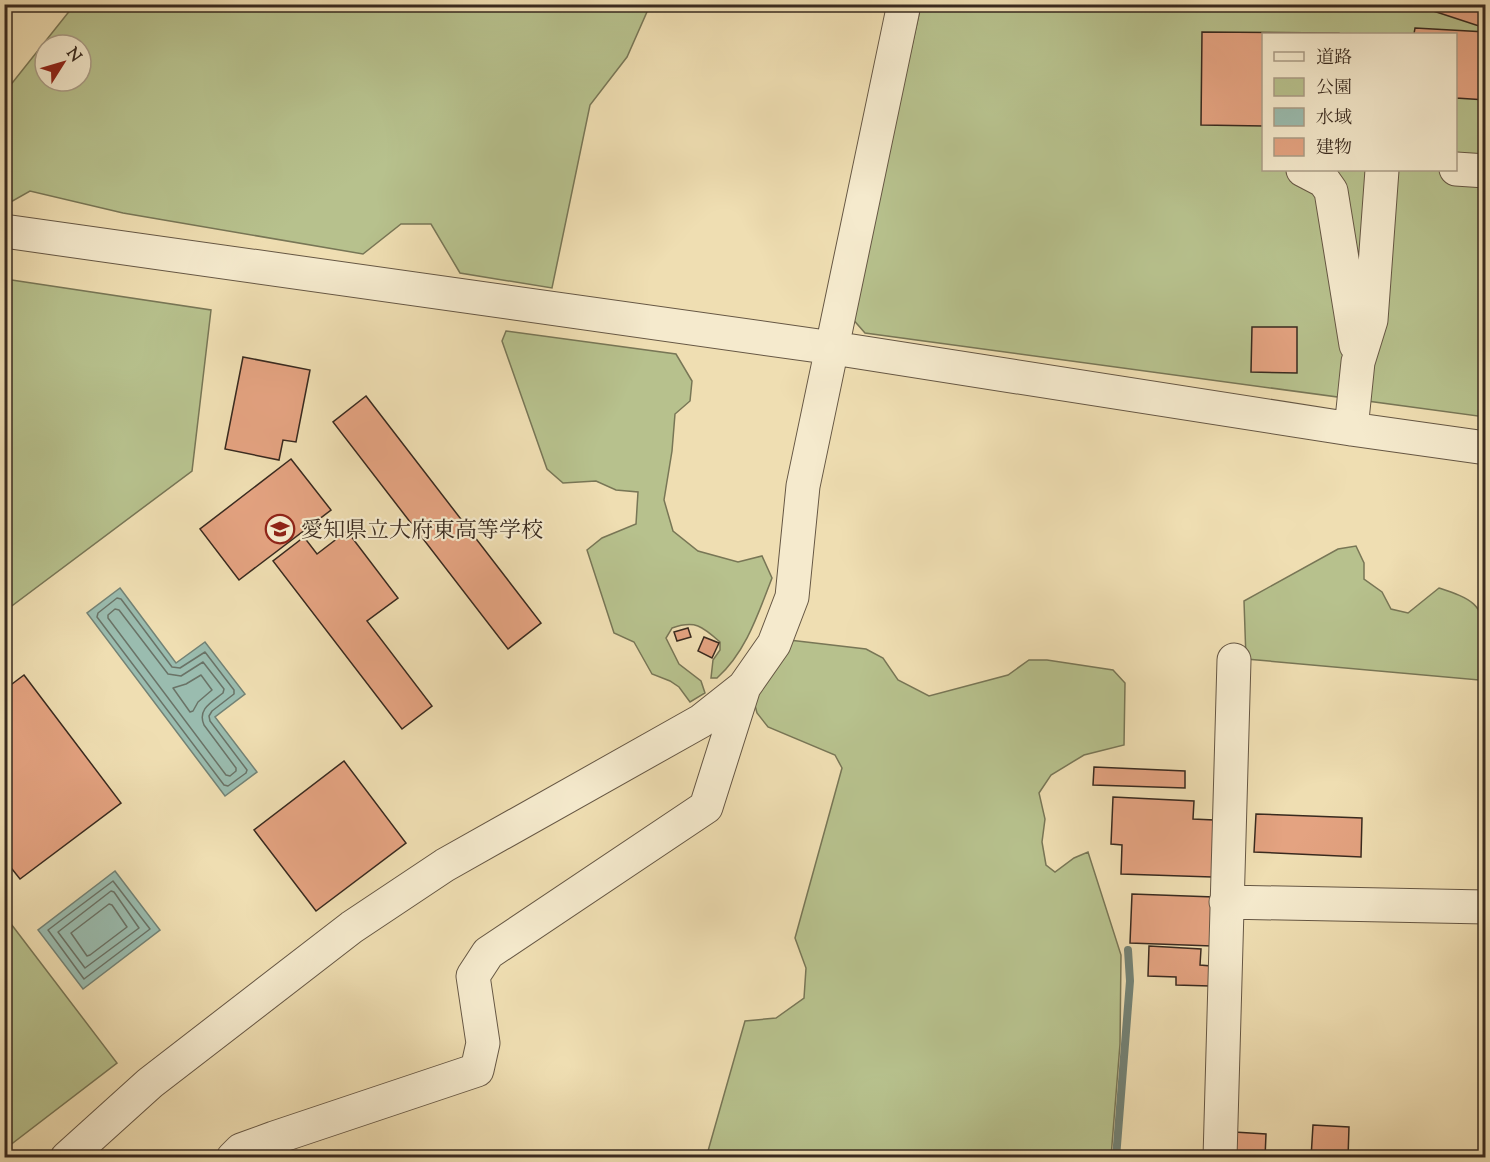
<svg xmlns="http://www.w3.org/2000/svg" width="1490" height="1162" font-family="'Sorts Mill Goudy','Noto Serif JP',serif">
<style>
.green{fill:#b7c18d;stroke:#787656;stroke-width:1.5;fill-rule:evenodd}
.water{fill:#9abcaf;stroke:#738275;stroke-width:1.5}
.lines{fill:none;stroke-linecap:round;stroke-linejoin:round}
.shore{stroke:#6a7367;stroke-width:1.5}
.stream{stroke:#738275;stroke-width:8}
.building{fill:#e4a381;stroke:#392a1f;stroke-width:1.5}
.minor-casing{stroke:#665744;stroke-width:35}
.minor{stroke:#f5eacd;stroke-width:33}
.labels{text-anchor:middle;stroke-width:4.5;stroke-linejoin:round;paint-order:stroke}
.poi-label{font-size:22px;fill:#392a1f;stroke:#f5eacd;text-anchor:start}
</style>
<rect width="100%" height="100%" fill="#efdeb2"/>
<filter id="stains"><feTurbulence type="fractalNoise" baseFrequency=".00333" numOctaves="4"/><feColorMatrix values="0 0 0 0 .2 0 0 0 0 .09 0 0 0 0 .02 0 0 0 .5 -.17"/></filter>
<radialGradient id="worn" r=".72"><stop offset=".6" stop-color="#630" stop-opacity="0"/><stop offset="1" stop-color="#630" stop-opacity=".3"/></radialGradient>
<path class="green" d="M75,4h575v1l-23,52 -37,48 -38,183 -92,-15 -29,-49h-30l-38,30 -240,-41 -93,-22 -21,12h-4v-111zM45,45h36v36h-36z
M921,5h564v412l-620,-84 -14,-16zM1264,34h192v136h-192z
M5,279l206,31 -19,161 -187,140z
M506,331l170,23 16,27 -2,20 -15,13 -3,37 -8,49 9,31 25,20 40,11 24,-6 10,22c-14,36 -26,74 -55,100h-6l2,-18 7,-10v-8c-18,-16 -25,-22 -48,-14l-6,10 13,26 22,17 4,12 -15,9 -11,-15 -9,-6 -18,-7 -18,-32 -20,-9 -27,-83 15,-12 34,-14 2,-32 -22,-2 -20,-9 -33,2 -16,-14 -45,-128z
M1356,546l8,17v16l18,13 9,17 17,4 31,-25c30,10 46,15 46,50 0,17 0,26 -6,42l-233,-21 -2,-58 94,-52z
M789,640l77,9 17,9 15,22 31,16 79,-21 21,-15h18l66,10 12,13 -1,62 -40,10 -33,20 -12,18 6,26 -3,23 4,23 9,7 19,-14 14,-6 33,103 -1,89 -9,113 -405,1 39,-137 31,-3 28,-20 2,-30 -11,-30 47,-170 -7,-13 -67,-28 -11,-14 -4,-15z
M5,916l112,147 -112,86z"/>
<path class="water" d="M120,588l56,75 29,-21 40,52 -30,23 42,55 -32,24 -138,-183z
M115,871l45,59 -77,59 -45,-59z"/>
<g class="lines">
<path class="shore" d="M117,598l4,1 51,68 8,1 25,-16 29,38v4l-22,17 -3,5 1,5 37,49 -1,3 -18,13 -4,-1 -127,-168 1,-4z
M115,609l4,1 49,64 13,2 22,-14 21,27 -1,4c-11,9 -26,16 -19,32l32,43v3l-6,5 -4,-1 -118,-157v-3z
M201,675l11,15 -14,12 -5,9 -3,1 -17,-24 13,-4z
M113,881l37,48 -66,50 -36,-49z
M111,891l3,1 25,36 -54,40 -27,-36z
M109,904l3,1 15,22 -37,28 -3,1 -16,-23z"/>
<path class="stream" d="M1116,1158l14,-177 -2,-31"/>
</g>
<path class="building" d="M1412,4h74v23h-4z
M1415,28l71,4v68l-30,-2v-64h-42z
M1202,32l137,1v1h-75v92l-63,-1z
M1252,327h45v46l-46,-1z
M243,357l67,13 -14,72 -13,-2 -4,20 -54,-11z
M366,396l175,227 -33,26 -175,-227z
M291,459l40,51 -92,70 -39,-51z
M347,531l51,67 -31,23 65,85 -30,23 -129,-168 31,-24 13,17z
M688,628l3,9 -14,4 -3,-9z
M704,637l15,6 -7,15 -14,-7z
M24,675l97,128 -101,76 -16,-20v-169z
M344,761l62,82 -90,68 -62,-81z
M1094,767l91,4v17l-92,-3z
M1113,797l81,4 -1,18 21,1 -2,57 -91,-3 1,-29 -11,-1z
M1256,814l106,4 -1,39 -107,-5z
M1132,894l82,3 -2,49 -82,-3z
M1149,946l52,3 -1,16 11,1 -1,20 -34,-1v-8l-28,-1z
M1313,1125l36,2 -1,31h-37z
M1234,1132l32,2 -1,24h-32z"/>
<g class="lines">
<g class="minor-casing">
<path id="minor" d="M1456,169l30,2
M1303,170l21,11 7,10 25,154
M4,231l829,117 518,81 135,19
M1351,429l7,-67 13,-42 11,-150
M1226,902l260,5
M67,1158l83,-75 202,-156 93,-62 256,-144 43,-34 30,-43 18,-47 11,-111 101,-482
M233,1158l8,-8 33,-12 203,-68 6,-27 -10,-67 15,-23 218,-146 38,-120
M1220,1158l14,-498"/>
</g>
<use href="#minor" class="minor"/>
</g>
<defs>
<g id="school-ring" transform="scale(1.5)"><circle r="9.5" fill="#f5eacd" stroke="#8f2418" stroke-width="1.5"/><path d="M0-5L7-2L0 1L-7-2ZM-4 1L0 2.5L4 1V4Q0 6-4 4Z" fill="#8f2418"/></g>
</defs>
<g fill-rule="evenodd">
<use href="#school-ring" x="280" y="529"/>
</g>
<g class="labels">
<g class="poi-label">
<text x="301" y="537">愛知県立大府東高等学校</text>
</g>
</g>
<rect width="1490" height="1162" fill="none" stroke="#efdeb2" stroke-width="24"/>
<rect x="6" y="6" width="1478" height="1150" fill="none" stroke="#392a1f" stroke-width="3"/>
<rect x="12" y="12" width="1466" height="1138" fill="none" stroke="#392a1f" stroke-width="1.5"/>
<rect x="1262" y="33" width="195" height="138" fill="#f5eacd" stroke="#aa9d87" stroke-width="1.5"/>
<rect x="1274" y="52" width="30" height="9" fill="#f5eacd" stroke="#aa9d87" stroke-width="1.5"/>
<text x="1316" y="63" font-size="18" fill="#392a1f">道路</text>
<rect x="1274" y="78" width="30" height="18" fill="#b7c18d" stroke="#aa9d87" stroke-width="1.5"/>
<text x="1316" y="93" font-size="18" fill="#392a1f">公園</text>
<rect x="1274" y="108" width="30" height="18" fill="#9abcaf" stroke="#aa9d87" stroke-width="1.5"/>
<text x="1316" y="123" font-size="18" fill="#392a1f">水域</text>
<rect x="1274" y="138" width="30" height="18" fill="#e4a381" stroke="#aa9d87" stroke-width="1.5"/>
<text x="1316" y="153" font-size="18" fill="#392a1f">建物</text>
<g transform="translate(63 63) rotate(53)"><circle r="28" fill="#f5eacd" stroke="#aa9d87" stroke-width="1.5"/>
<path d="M0-4.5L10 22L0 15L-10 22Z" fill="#8f2418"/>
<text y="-9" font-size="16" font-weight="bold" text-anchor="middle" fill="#392a1f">N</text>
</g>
<rect width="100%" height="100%" filter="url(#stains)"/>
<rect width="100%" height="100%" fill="url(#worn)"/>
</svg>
